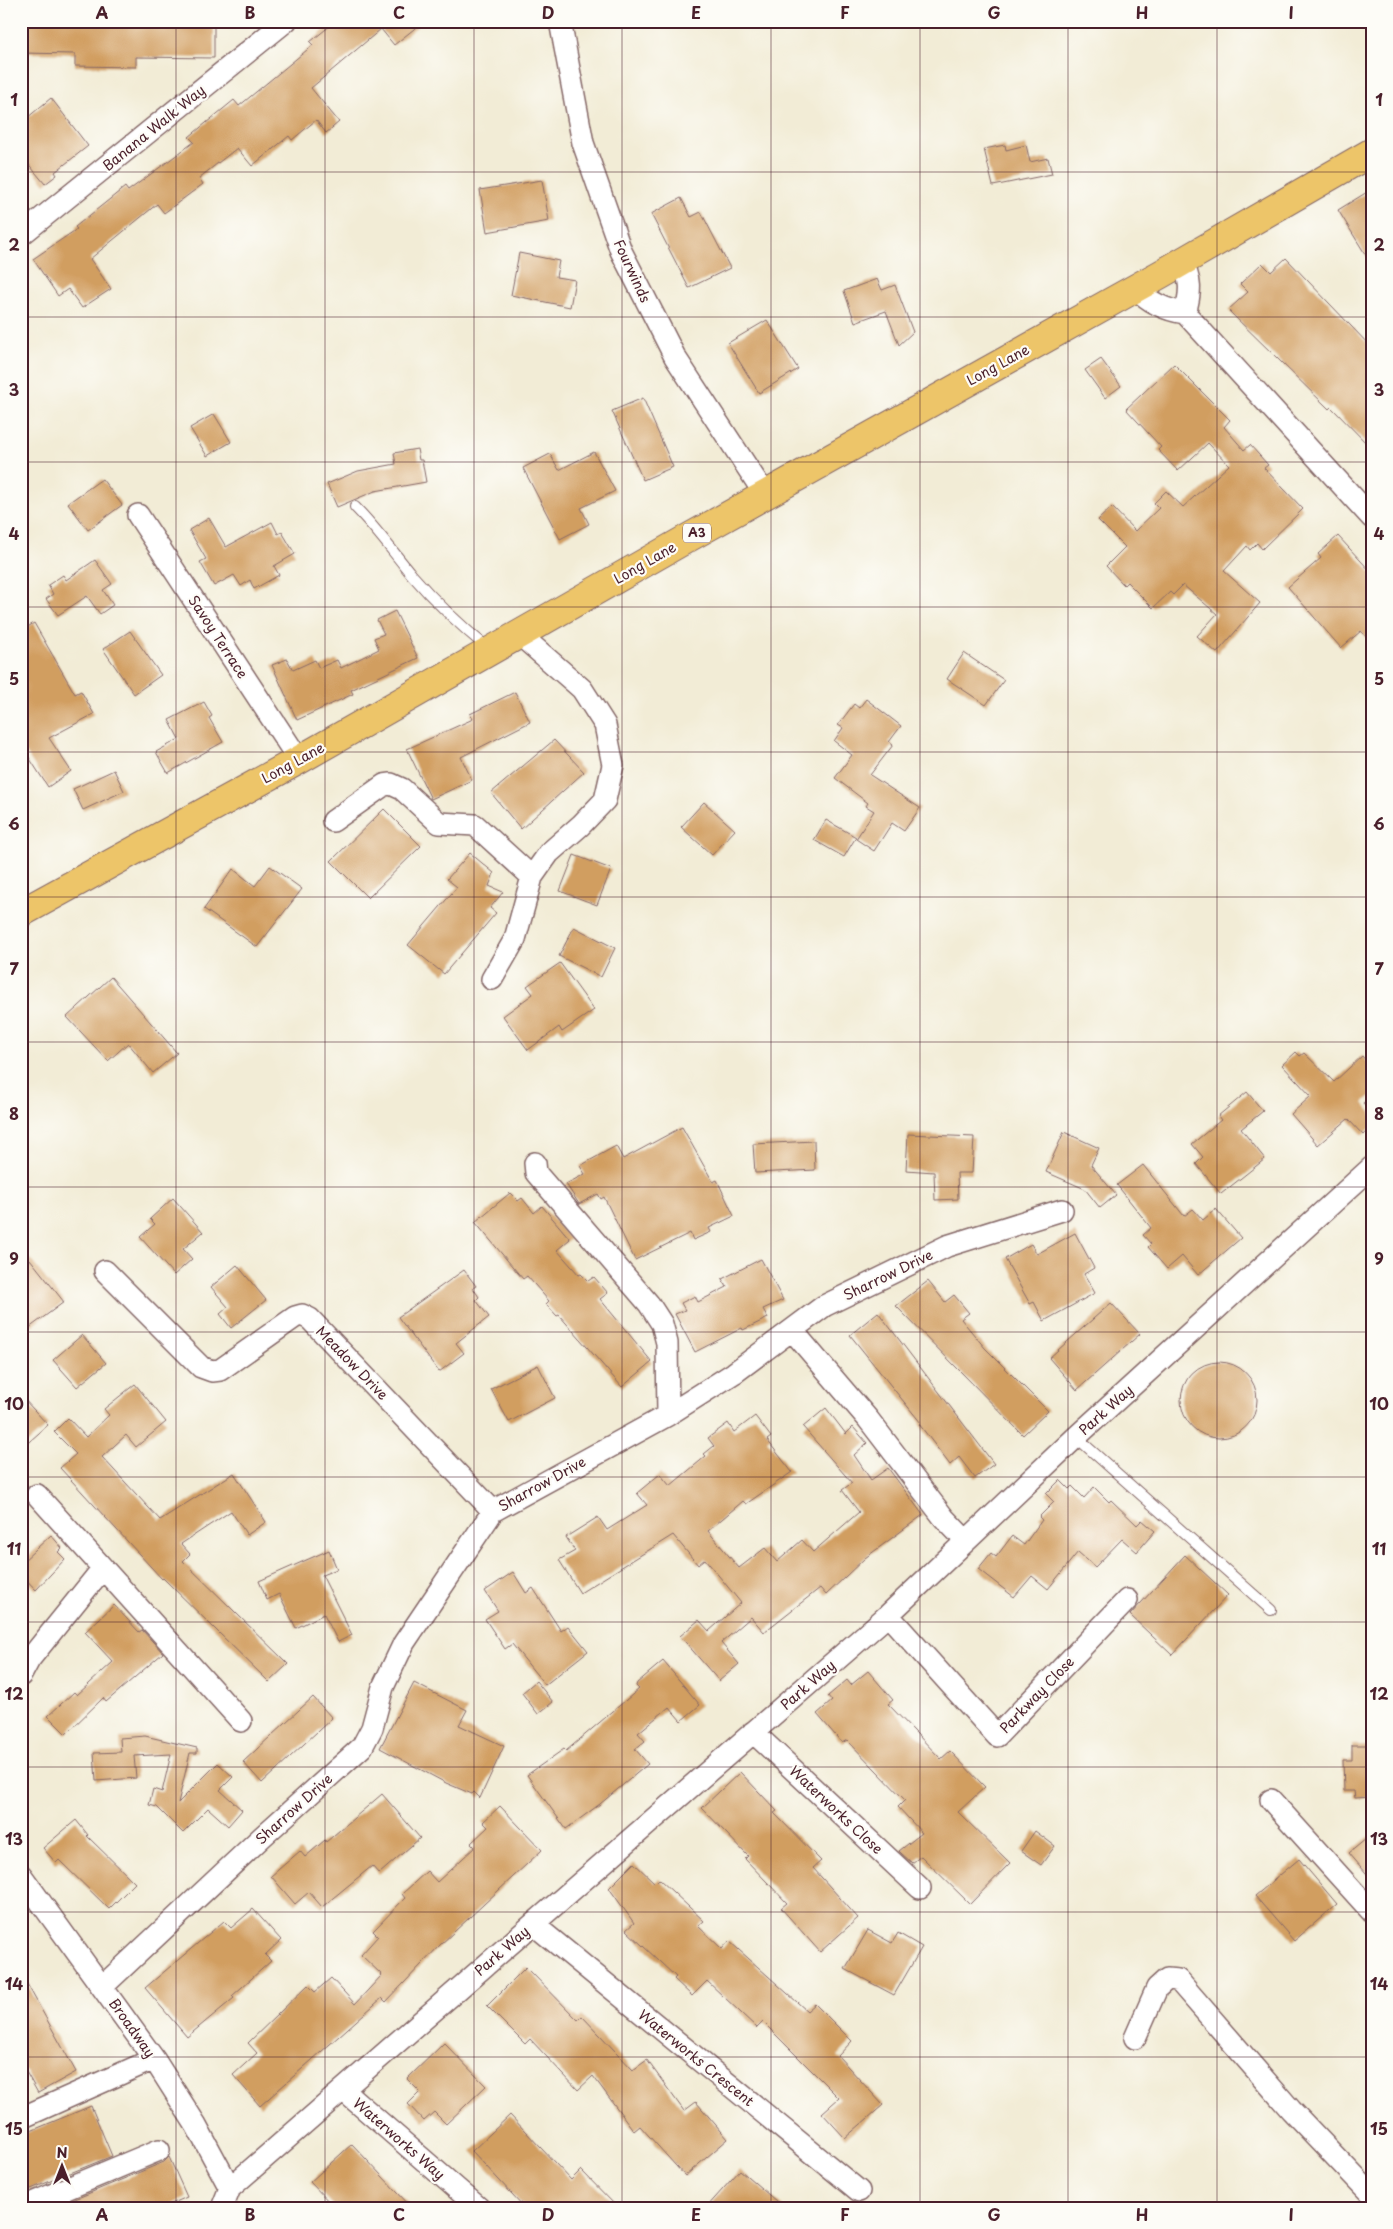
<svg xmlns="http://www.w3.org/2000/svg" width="1393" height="2229" font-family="'Playpen Sans',sans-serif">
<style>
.building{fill:#d19e60}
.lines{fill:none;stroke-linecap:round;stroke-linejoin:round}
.lane-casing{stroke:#856767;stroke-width:12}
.street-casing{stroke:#856767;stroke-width:24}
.primary-casing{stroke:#856767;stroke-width:30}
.lane{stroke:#fff;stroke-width:10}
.street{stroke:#fff;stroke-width:21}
.primary{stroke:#edc569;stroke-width:28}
.grid{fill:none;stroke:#4a1f2b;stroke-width:1;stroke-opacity:0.55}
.labels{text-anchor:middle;stroke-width:4.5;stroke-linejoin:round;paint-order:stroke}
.shield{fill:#fdfcf7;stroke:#806168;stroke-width:1}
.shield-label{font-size:12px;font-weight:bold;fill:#4a1f2b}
.street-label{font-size:14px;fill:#4a1f2b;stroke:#fdfcf7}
.neatline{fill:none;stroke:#4a1f2b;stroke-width:2}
.grid-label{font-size:16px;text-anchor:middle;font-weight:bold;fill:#4a1f2b}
</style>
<rect width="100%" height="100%" fill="#fdfcf7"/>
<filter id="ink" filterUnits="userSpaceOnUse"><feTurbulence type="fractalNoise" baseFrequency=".02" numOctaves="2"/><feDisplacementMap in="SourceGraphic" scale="10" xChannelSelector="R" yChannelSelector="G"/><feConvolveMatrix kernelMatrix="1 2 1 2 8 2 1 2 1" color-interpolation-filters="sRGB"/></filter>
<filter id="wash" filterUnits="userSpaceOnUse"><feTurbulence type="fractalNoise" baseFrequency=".0096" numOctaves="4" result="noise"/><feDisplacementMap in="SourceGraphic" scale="20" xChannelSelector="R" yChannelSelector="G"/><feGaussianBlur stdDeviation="1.12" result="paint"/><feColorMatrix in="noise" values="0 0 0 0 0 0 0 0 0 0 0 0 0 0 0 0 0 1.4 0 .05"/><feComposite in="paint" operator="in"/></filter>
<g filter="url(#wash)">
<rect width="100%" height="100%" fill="#f2ecd6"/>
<g id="blocks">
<path class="building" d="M21,21h193v37l-78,-1v10l-61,-1v-12l-54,-1z
M336,21h88l-30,24 -13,-16 -70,59 28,34 -13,11 -10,-13 -24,20 -3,-4 -37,30 -15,-18 -38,30 4,6 -39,29 -7,-9 -67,55 21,30 -29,19 -14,-19 -10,7 -25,-37 44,-30 -2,-2 50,-40 3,4 66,-49 -5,-5 45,-37 5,6 74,-61 -3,-3z
M51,98l37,48 -33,26 2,3 -12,9 -24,-29v-32z
M1005,145l1,5 20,-5 4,17 18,-4 4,16 -59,12 -9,-37z
M542,180l7,41 -62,11 -7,-42z
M1372,189v76l-34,-55z
M681,198l10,19 10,-5 29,56 -41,20 -38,-74z
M519,253l40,8 -3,16 19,3 -5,27 -59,-12z
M1286,258l86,90v101l-41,-42 -2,2 -101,-99 20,-18 -8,-8 22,-21 9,9z
M877,279l5,11 13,-5 18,47 -14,13 -13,-34 -31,11 -11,-31z
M767,320l31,49 -39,24 -31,-50z
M1101,359l20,27 -16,12 -20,-28z
M1174,364l56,56 -6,7 20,23 6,-5 18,20 -4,3 39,41 -41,40 -5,-6 -7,7 -3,-4 -23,25 36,32 -43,50 -20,-17 20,-22 -34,-29 -10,10 -3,-3 -17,16 -26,-26 -3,3 -18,-19 19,-19 -27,-27 14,-13 23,24 24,-23 -5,-5 12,-12 17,16 46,-42 -21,-22 -30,28 -20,-21 3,-3 -35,-38z
M643,398l30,69 -30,13 -31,-69z
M214,414l17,28 -24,14 -17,-28z
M417,449l2,11h3l4,22 -51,9 -38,16 -10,-23 31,-13 38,-7 -2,-11z
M594,452l21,39 -34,17 8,16 -29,15 -37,-71 27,-14 9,16z
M102,479l20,26 -34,25 -20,-27z
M209,518l17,29 46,-25 6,12 4,-2 13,22 -21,12 5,9 -25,14 -4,-9 -9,6 -7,-11 -20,11 -14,-24 6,-3 -17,-29z
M1338,536l34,37v70l-11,-12 -20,17 -53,-61 33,-29 -3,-4z
M95,560l17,24 -9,6 10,15 -13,9 -13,-18 -29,19 -12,-16 7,-5 -5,-9 15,-10 3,5z
M395,611l23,47 -67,32 2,4 -56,26 -25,-55 15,-6 6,11 22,-10 4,8 18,-8 4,8 38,-19 -5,-11 10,-4 -7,-14z
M34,623l41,71 6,-3 13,23 -45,24 22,33 -23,16 -27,-42v-114z
M130,631l31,44 -27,19 -31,-45z
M964,653l40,27 -18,25 -39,-26z
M515,692l15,30 -69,35 11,23 -41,19 -24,-50 66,-30 -3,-5z
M866,699l35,27 -12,16 4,3 -23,30 50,33 -16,23 -12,-8 -18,28 -18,-12 18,-28 -8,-5 2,-3 -33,-25 17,-23 -18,-14 9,-13 -5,-3 16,-21 5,4z
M204,702l8,14 -3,2 14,24 -55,31 -12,-21 23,-13 -10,-19z
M554,740l30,32 -63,57 -30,-36z
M114,770l10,21 -41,19 -10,-21z
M704,802l31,28 -23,25 -31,-28z
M384,809l37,37 -53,52 -37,-37z
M826,820l30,17 -12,20 -30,-17z
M470,853l24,20 -5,13 14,6 -13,16 6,5 -52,61 -36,-29 49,-58 -10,-8z
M574,855l37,14 -14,36 -37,-14z
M270,866l32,23 -45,58 -53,-38 29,-40 22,17z
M574,927l41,21 -14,29 -42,-21z
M560,963l34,47 -32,22 -3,-5 -31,23 -25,-34 30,-22 -6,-8z
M111,977l66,76 -24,20 -25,-30 -20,18 -41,-44z
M1296,1052l4,4 4,-3 30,29 28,-26 10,11v28l-9,8 9,10v14l-9,8 -15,-16 -30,26 -27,-31 20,-18 -29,-31z
M1247,1092l16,19 -22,18 24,30 -44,35 -25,-30 7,-7 -11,-13 29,-24 -3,-4z
M682,1127l31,55 4,-2 17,36 -25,12 2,4 -18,8 -3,-7 -55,27 -31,-63 -3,2 -3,-5 -19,10 -13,-20 19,-10 -5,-8 36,-20 7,13z
M1064,1132l35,16 -8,17 25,30 -16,13 -15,-19 -39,-17z
M908,1134l66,3 -2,36h-15l1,26 -23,1 -1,-28 -28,-2z
M814,1141l1,29 -60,3 -2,-29z
M1143,1165l41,51 9,-7 10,11 13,-11 25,29 -43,37 -16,-19 -15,13 -19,-22 3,-3 -8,-9 8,-7 -34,-43z
M510,1193l8,8 4,-3 12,15 8,-7 28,33 -13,11 22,25 2,-1 7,7 6,-4 14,16 -8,6 52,63 -30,25 -63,-72 -2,1 -11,-12 3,-3 -22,-25 -4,3 -48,-57z
M173,1198l30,34 -20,17 9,10 -18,16 -34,-38 15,-13 -5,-5z
M1075,1233l19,35 -10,6 11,19 -51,28 -10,-19 -4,2 -25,-45 26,-15 6,10z
M30,1259l34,43 -43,32v-69z
M761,1259l22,41 -20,9 5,9 -25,12 -1,-2 -47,24 -20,-38 10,-4 -4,-7 14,-7 3,6 29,-15 -5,-8z
M237,1265l29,35 -35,28 -11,-14 8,-7 -17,-20z
M464,1270l12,16 -3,2 6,9 -3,3 13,17 -33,26 8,10 -25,19 -41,-55z
M928,1281l17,21 9,-7 15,18 -8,6 24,29 63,63 -25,24 -127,-129z
M1111,1303l29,31 -63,56 -28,-32z
M878,1312l116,152 -19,14 -16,-21 -9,8 -31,-41 2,-1 -71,-88z
M82,1335l24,28 -29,24 -24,-27z
M1181 1400a38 38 0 1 1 76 0a38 38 0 1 1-76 0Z
M538,1365l17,33 -46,24 -18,-33z
M135,1384l31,38 -30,25 -10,-12 -24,22 58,63 74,-47 32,49 -19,13 -16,-24 -50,33 9,10 -7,7 105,103 -19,18 -106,-104 -1,1 -102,-111 16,-14 -22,-22 14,-14 18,19 23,-22 -5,-6z
M21,1396l27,29 -27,24z
M826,1408l20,26 7,-7 14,16 -13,12 17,25 17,-12 35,47 -58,43 -39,37 -6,-7 -56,44 -13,-15 -30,26 18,21 -20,17 -39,-45 19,-16 10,11 32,-28 -36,-44 -7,6 -25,-30 -93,58 -21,-33 16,-9 -9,-14 32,-20 9,13 40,-25 -10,-12 23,-19 10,12 36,-30 -2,-2 10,-8 -6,-8 20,-15 6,9 21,-16 16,21 -4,3 25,32 -46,32 -3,-3 -35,30 31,37 26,-20 12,14 25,-22 11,12 46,-40 -17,-22 10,-7 -49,-56z
M1060,1480l9,9 3,-3 12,12 10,-11 15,15 2,-2 26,25 5,-5 13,11 -18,21 -15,-13 -27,28 -17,-15 -30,37 -16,-13 -18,21 -36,-28 13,-16 5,4 16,-21 12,9 18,-25 -3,-3 15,-15 -8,-8z
M51,1535l11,13 -4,4 7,7 -29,31 -15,-16v-11z
M329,1550l8,19 -15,6 30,60 -14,7 -14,-28 -28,14 -17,-34 -12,6 -8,-19z
M1185,1555l43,40 -56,60 -42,-40z
M513,1572l13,21 7,-5 28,43 7,-5 20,25 -43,34 -33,-41 -7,5 -20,-30 13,-8 -13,-20z
M114,1605l25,27 3,-2 21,23 -57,49 -3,-4 -37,36 -18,-18 26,-24 3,3 36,-33 -28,-30z
M663,1661l37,44 -19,16 -12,-14 -31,26 7,8 -10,8 13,15 -48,40 -34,25 -39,-54 37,-26 2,2 73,-62 -3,-3 1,-3z
M868,1671l25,29 -5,4 53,55 9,-8 35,36 -27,25 52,51 -40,41 -49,-48 -9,7 -11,-10 -2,-2 23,-18 -24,-26 7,-7 -58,-60 -5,3 -25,-29 15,-13 -4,-5 19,-16 4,5z
M536,1681l17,21 -15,12 -16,-21z
M414,1683l53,27 -8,15 45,21 -24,52 -6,-6 -2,2 -26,-11 -66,-35z
M313,1697l19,21 -70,65 -19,-21z
M145,1736l52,12v5h-7l-12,50 40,-40 15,14 -13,13 22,20 -14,16 -20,-18 -25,25 -26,-26 -8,-2 4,-16 9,3 9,-38 -37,2 2,22 -40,3 -2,-28 27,-1 -1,-14z
M1352,1745h20v52l-17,1 -1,-7h-10l-1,-31h9z
M740,1772l37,39 -3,2 47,48 -8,7 45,50 -38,34 -39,-44 6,-5 -42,-44 3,-3 -46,-48z
M382,1794l38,44 -41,36 -7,-8 -50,41 -13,-15 -14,12 -24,-28 29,-25 5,6 20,-17 1,2z
M500,1806l42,44 -102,95 -54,57 -4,-4 -122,108 -27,-31 24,-22 -9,-10 60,-58 7,7 16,-14 24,26 27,-29 -21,-20 17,-19 -5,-5 32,-33 -3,-4 25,-23 10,11 38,-35 -4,-4 17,-16 -5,-5z
M76,1820l12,15 -1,1 48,47 -26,26 -50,-49 -3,3 -13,-15z
M1035,1831l20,15 -14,19 -20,-14z
M1372,1834v46l-23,-27z
M1299,1859l38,45 -43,37 -39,-45z
M634,1863l21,20 4,-4 45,42 -6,5 24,23 7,-8 78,70 8,-7 37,37 -14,15 45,49 -38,33 -23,-25 17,-15 -76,-76 -6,6 -50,-47 -15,15 -18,-17 2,-2 -50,-47 8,-7 -25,-35z
M253,1909l28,31 -16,15 6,6 -39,35 2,2 -47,39 -42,-49 79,-67 7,7z
M868,1930l24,13 6,-10 24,14 -28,48 -49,-26z
M526,1967l52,53 4,-4 51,54 14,-10 37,51 12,-9 32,37 -43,37 -45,-50 -6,5 -41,-55 -15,14 -48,-51 -5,5 -38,-38z
M21,1973l55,99 -38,21 -17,-30z
M444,2043l42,43 -40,38 -12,-12 -10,9 -16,-17 12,-12 -13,-13z
M91,2106l21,50 -91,37v-58z
M510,2115l61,65 10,-10 37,38h-93l-53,-57z
M352,2144l60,64h-77l-25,-26z
M169,2157l18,40 -25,11h-100l-1,-3 103,-43z
M740,2170l44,38h-78z"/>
</g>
</g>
<g filter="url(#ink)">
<use href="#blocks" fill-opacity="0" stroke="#856767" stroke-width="1"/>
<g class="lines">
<g class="lane-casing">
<path id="lane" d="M355,507c21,21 38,45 57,68 24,28 50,52 78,75
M1076,1437l195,173"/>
</g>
<g class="street-casing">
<path id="street" d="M560,21l23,122 38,108 54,106 91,139
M21,235l265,-214
M1181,262c11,17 10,31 4,51
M1136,288c14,15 29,22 49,25l187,205
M138,515l161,245
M333,821l51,-36 7,-1 11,5 37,34 36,2 57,52
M492,979l23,-40 17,-62 17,-24 32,-28 24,-25 8,-35 -8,-40 -23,-36 -63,-55
M535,1163l1,10 113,131 13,20 5,19 1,72
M105,1271l96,96 11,4 8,-1 75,-53 7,-2 8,4 183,192
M792,1330l76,89 76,99 22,23
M37,1495l204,226
M888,1615l109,121 130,-136
M21,1675l8,-15 74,-92
M753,1732l167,156
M1271,1800l101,112
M21,1875l133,184 42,66 34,63
M533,1924l326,267
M103,1986l160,-150 99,-89 10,-19 11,-41 21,-44 89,-132 175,-96 66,-42 90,-67 123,-60 115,-36
M1135,2038l22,-50 10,-9 11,1 113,130 81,85
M343,2090l136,118
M21,2118l133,-59
M28,2208l7,-6 124,-52
M222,2208l8,-20 658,-573 188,-178 296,-270"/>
</g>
<g class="primary-casing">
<path id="primary" d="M21,913l278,-153 389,-222 473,-264 211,-122"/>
</g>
<use href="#lane" class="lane"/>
<use href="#street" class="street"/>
<use href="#primary" class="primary"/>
</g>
</g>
<path class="grid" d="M176,21v2187M325,21v2187M474,21v2187M622,21v2187M771,21v2187M920,21v2187M1068,21v2187M1217,21v2187M21,172h1351M21,317h1351M21,462h1351M21,607h1351M21,752h1351M21,897h1351M21,1042h1351M21,1187h1351M21,1332h1351M21,1477h1351M21,1622h1351M21,1767h1351M21,1912h1351M21,2057h1351"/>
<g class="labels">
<rect class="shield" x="683" y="523.5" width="28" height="19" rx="4"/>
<g class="shield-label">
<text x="697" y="537">A3</text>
</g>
<g class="street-label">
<text transform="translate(154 128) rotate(-39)" y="5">Banana Walk Way</text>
<text transform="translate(632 271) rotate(65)" y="5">Fourwinds</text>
<text transform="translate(998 365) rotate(-29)" y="5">Long Lane</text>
<text transform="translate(645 563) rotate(-30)" y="5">Long Lane</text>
<text transform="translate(218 637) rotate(57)" y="5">Savoy Terrace</text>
<text transform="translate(293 763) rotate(-29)" y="5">Long Lane</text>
<text transform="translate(888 1275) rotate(-26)" y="5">Sharrow Drive</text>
<text transform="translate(352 1363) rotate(46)" y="5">Meadow Drive</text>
<text transform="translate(1106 1410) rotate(-42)" y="5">Park Way</text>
<text transform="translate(542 1484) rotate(-29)" y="5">Sharrow Drive</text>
<text transform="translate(808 1685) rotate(-41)" y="5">Park Way</text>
<text transform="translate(1037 1695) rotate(-46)" y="5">Parkway Close</text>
<text transform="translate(294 1809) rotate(-42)" y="5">Sharrow Drive</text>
<text transform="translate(836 1810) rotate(43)" y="5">Waterworks Close</text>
<text transform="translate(502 1951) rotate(-41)" y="5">Park Way</text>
<text transform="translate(132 2028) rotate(55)" y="5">Broadway</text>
<text transform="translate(696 2058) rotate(39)" y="5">Waterworks Crescent</text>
<text transform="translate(399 2139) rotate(41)" y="5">Waterworks Way</text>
</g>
</g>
<rect width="1393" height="2229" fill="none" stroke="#fdfcf7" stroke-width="55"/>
<g transform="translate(62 2166)" stroke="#fdfcf7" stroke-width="4" paint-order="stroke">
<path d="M0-4L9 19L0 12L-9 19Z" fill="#4a1f2b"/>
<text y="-8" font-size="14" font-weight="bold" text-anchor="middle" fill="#4a1f2b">N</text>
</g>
<rect x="28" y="28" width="1338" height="2174" class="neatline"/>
<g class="grid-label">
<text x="102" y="19">A</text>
<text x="250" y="19">B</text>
<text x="399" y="19">C</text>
<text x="548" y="19">D</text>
<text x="696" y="19">E</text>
<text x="845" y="19">F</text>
<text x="994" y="19">G</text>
<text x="1142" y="19">H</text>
<text x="1291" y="19">I</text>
<text x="14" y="106">1</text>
<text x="1379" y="106">1</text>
<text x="14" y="251">2</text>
<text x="1379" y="251">2</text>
<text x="14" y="396">3</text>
<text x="1379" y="396">3</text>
<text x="14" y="540">4</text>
<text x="1379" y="540">4</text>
<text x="14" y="685">5</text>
<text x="1379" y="685">5</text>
<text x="14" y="830">6</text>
<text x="1379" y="830">6</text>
<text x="14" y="975">7</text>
<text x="1379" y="975">7</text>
<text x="14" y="1120">8</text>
<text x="1379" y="1120">8</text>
<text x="14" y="1265">9</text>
<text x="1379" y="1265">9</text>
<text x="14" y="1410">10</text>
<text x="1379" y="1410">10</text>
<text x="14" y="1555">11</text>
<text x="1379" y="1555">11</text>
<text x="14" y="1700">12</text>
<text x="1379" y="1700">12</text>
<text x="14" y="1845">13</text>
<text x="1379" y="1845">13</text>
<text x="14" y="1990">14</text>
<text x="1379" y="1990">14</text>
<text x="14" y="2135">15</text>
<text x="1379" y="2135">15</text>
<text x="102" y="2221">A</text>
<text x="250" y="2221">B</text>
<text x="399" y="2221">C</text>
<text x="548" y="2221">D</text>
<text x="696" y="2221">E</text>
<text x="845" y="2221">F</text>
<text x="994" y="2221">G</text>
<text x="1142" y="2221">H</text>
<text x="1291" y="2221">I</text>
</g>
</svg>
